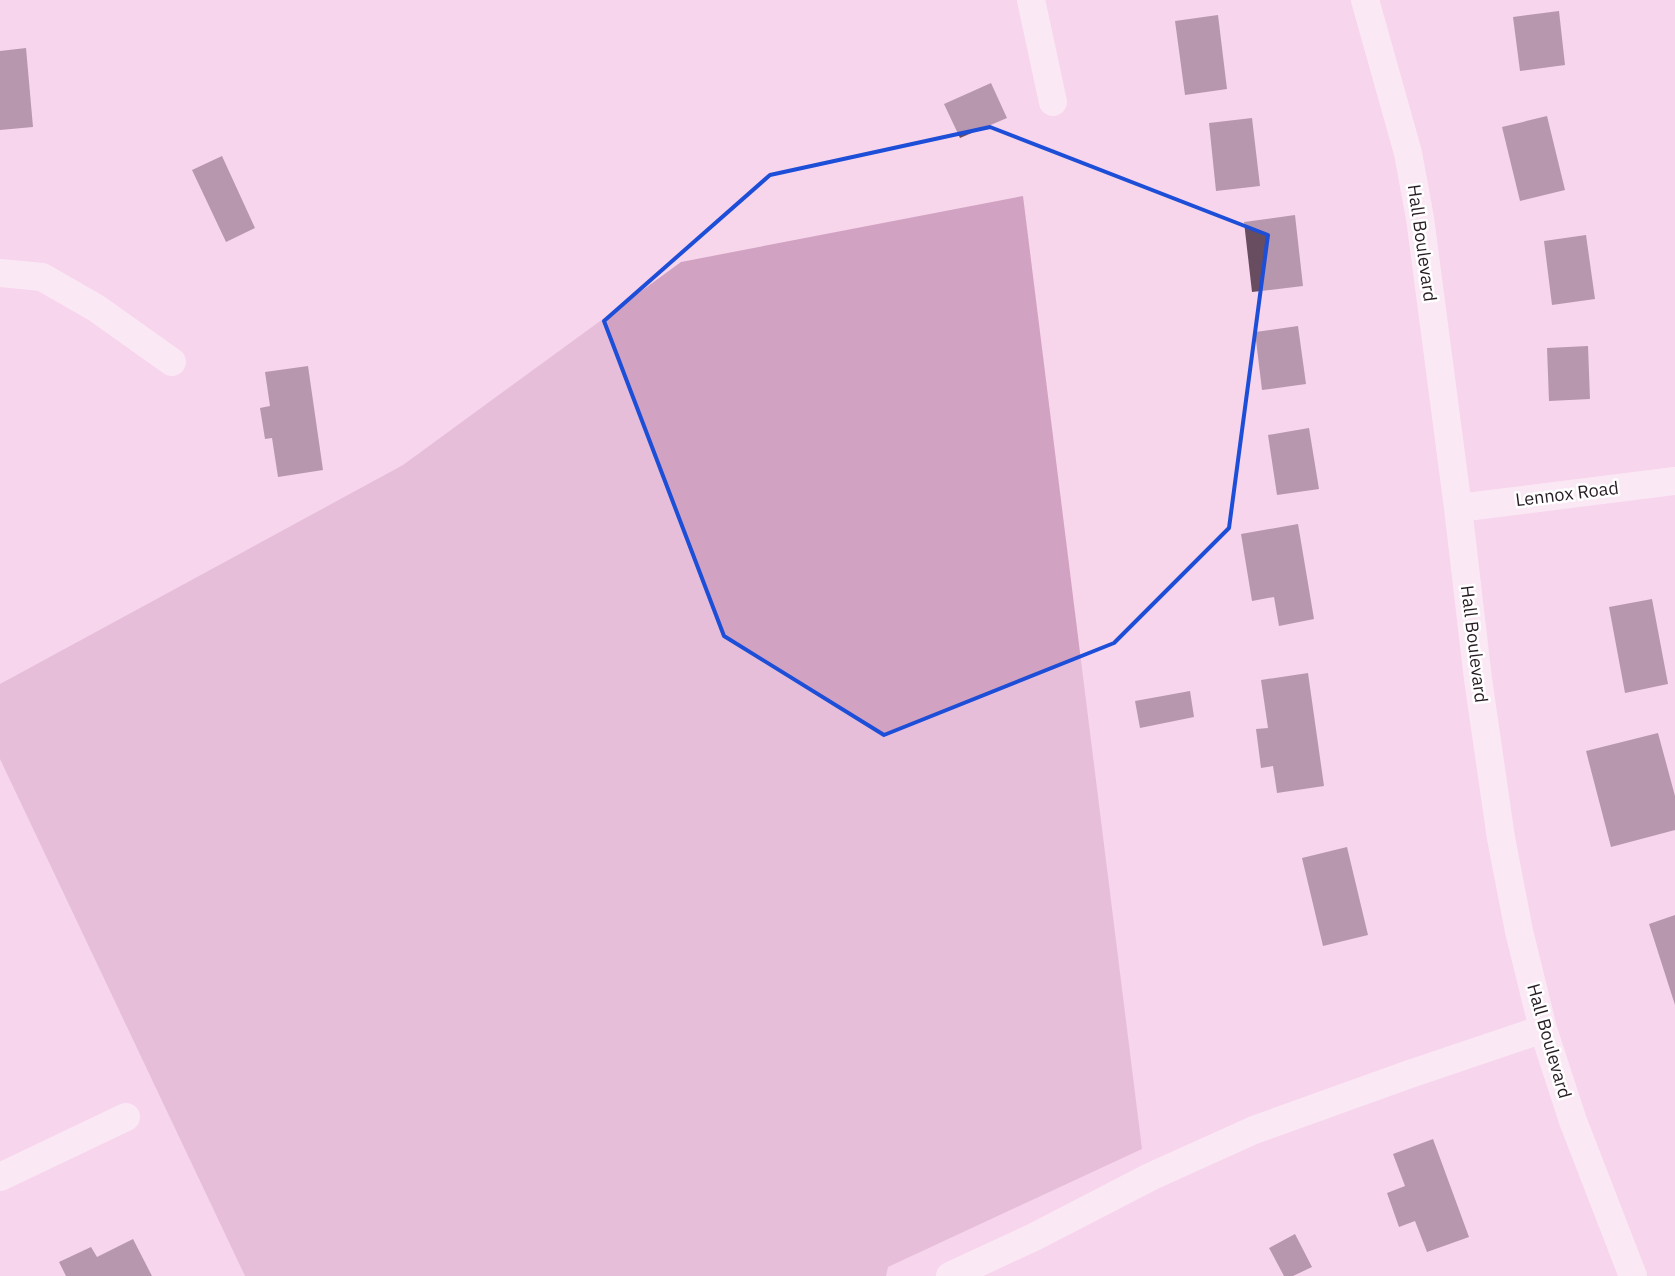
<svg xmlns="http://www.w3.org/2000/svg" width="1675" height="1276" font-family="'IBM Plex Sans',sans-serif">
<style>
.forest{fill:#d2a2c2}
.building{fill:#684d60}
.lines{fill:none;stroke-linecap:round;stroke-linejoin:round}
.minor{stroke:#fff;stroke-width:28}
.marked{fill:none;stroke:#1d4ed8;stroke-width:4;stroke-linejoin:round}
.labels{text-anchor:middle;stroke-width:5;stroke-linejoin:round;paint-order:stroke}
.street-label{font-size:18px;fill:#281c24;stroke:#fff}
</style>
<rect width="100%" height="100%" fill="#f7d6ec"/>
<path class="forest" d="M1023,196l119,953 -254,118 -2,9h-641l-245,-517v-75l403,-219 278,-203z"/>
<path class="building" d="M1559,11l6,54 -45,6 -7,-54z
M1218,15l9,74 -42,6 -10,-74z
M26,48l7,79 -33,3v-79z
M991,83l16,35 -47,20 -16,-34z
M1547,116l18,74 -45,11 -18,-74z
M1252,118l8,68 -44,5 -7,-68z
M222,156l33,72 -29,14 -34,-72z
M1295,215l8,71 -51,6 -8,-70z
M1586,235l9,64 -43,6 -8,-64z
M1298,326l8,58 -44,6 -7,-58z
M1588,346l2,53 -41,2 -2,-53z
M308,366l15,104 -45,7 -6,-39 -7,1 -5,-31 10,-2 -5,-34z
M1309,428l10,61 -42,6 -9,-60z
M1298,524l16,95 -35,7 -5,-29 -22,4 -11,-67z
M1652,599l16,85 -43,9 -16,-86z
M1308,673l16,113 -47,7 -4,-27 -12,2 -5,-39 12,-1 -7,-48z
M1190,691l4,26 -54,11 -5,-27z
M1658,733l17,63v34l-64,17 -25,-96z
M1347,847l21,88 -45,11 -21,-88z
M1675,915v90l-26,-81z
M1433,1139l36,98 -42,15 -12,-31 -16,6 -12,-34 18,-7 -12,-32z
M1295,1234l17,33 -19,9h-9l-15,-28z
M133,1239l19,37h-86l-7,-14 32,-15 6,10z"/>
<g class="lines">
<path class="minor" d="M1031,0l22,102
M1365,0l43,153 12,65 38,290 20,171 23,159 18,93 24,98 30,92 60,155
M0,273l42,4 54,31 76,54
M1458,508l217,-27
M0,1177l126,-60
M950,1276l84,-39 118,-61 102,-46 153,-55 136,-46"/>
</g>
<path d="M0 0H1675V1276H0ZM990,127l278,108 -39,293 -115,115 -230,92 -160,-99 -120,-315 166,-146z" fill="#f7d6ec" fill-opacity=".55" fill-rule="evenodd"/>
<path class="marked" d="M990,127l278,108 -39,293 -115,115 -230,92 -160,-99 -120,-315 166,-146z"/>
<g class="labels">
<g class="street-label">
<text transform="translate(1422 243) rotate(82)" y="6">Hall Boulevard</text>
<text transform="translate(1567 494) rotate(-7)" y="6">Lennox Road</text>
<text transform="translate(1474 644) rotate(83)" y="6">Hall Boulevard</text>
<text transform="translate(1549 1041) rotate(74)" y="6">Hall Boulevard</text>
</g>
</g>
</svg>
